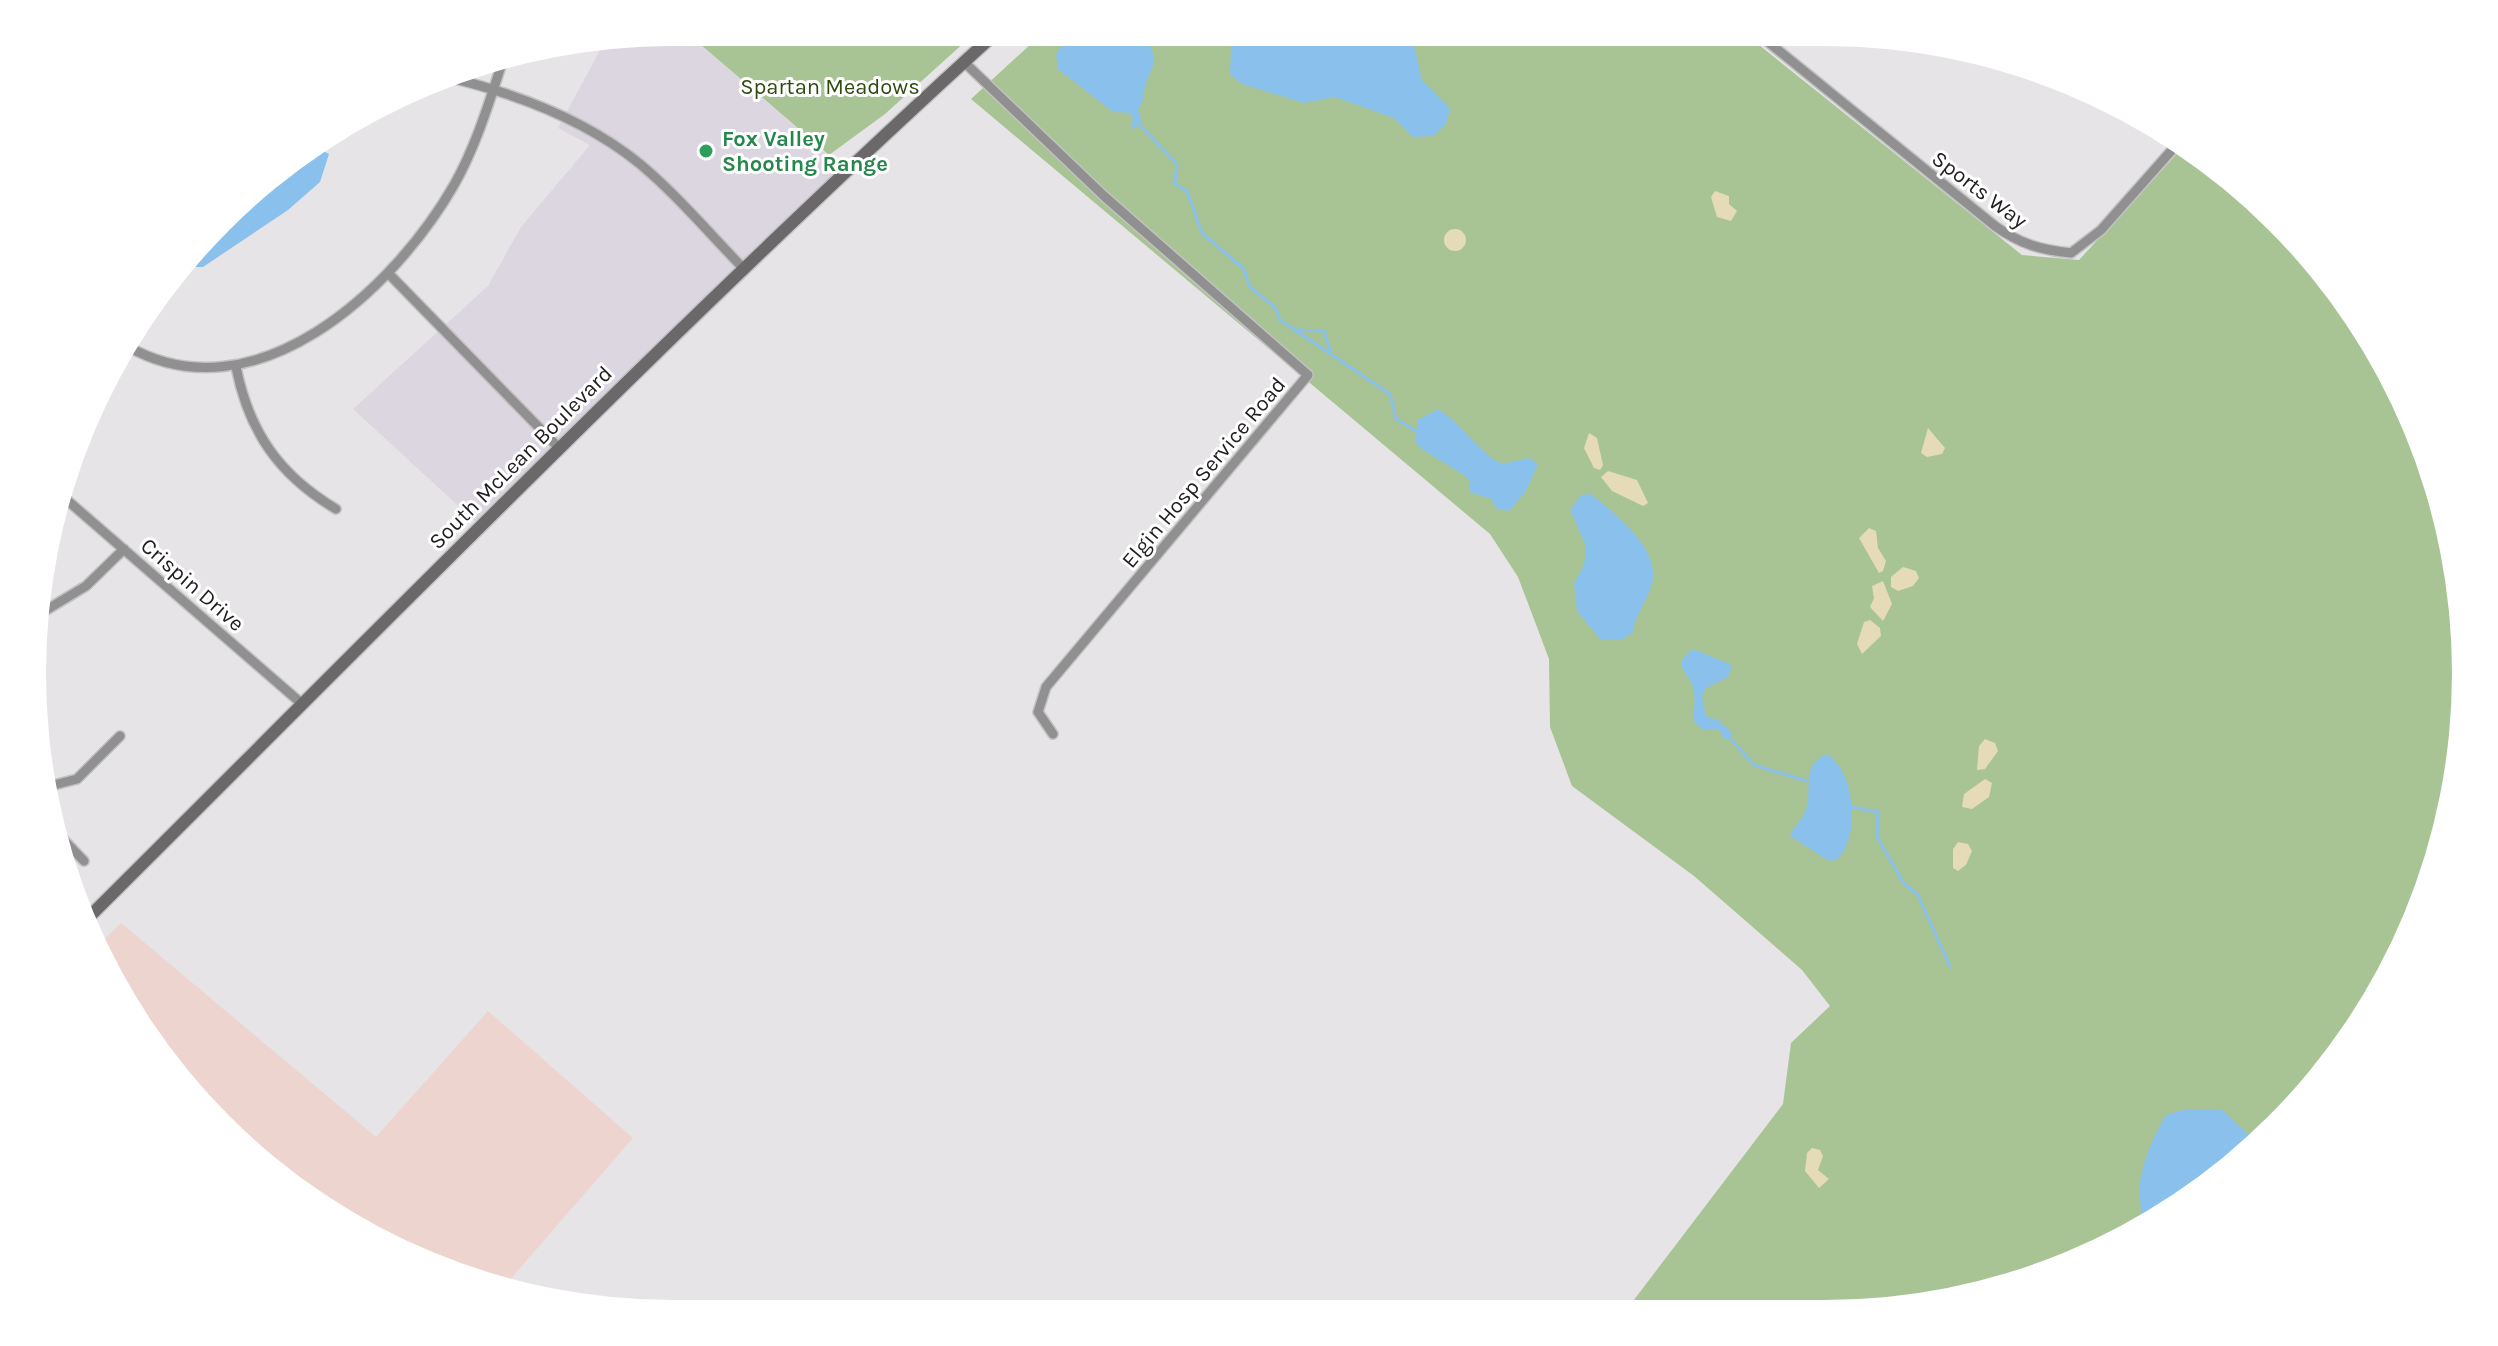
<svg xmlns="http://www.w3.org/2000/svg" width="2498" height="1346" font-family="Karla,sans-serif">
<style>
.built{fill:#dcd6e0}
.industrial{fill:#eed4ce}
.green{fill:#a8c494}
.sand{fill:#e5dbb6}
.water{fill:#8ac1ec}
.lines{fill:none;stroke-linecap:round;stroke-linejoin:round}
.stream{stroke:#8ac1ec;stroke-width:3}
.street-casing{stroke:#c2c1c3;stroke-width:12}
.secondary-casing{stroke:#c2c1c3;stroke-width:15}
.street{stroke:#919090;stroke-width:9}
.secondary{stroke:#6a6868;stroke-width:12}
.leisure-dot{fill:#2e9e5b;stroke:#fff;stroke-width:3}
.labels{text-anchor:middle;stroke-width:6;stroke-linejoin:round;paint-order:stroke}
.park-label{font-size:22px;fill:#2e4b10;stroke:#fff}
.leisure-label{font-size:22px;font-weight:bold;fill:#27864d;stroke:#fff;text-anchor:start}
.street-label{font-size:22px;fill:#201f20;stroke:#fff}
</style>
<rect width="100%" height="100%" fill="#e6e4e7"/>
<path class="built" d="M673,32h13l158,137 -367,354 -124,-114 135,-123 33,-59 69,-82 -32,-17 46,-85z"/>
<path class="industrial" d="M121,923l255,214 112,-126 145,127 -132,152 -148,-62 -162,-132 -93,-151z"/>
<path class="green" d="M686,32h290l-91,82 -56,41z
M1044,32l700,1 278,222 57,5 105,-114 63,45 86,91 67,107 44,118 21,124 -4,125 -29,123 -52,114 -101,133 -98,80 -150,74 -123,29h-281l156,-205 8,-61 39,-37 -28,-36 -108,-94 -122,-90 -22,-59 -1,-68 -31,-82 -28,-43 -519,-435z"/>
<path class="sand" d="M1715,191l14,5v8l8,7 -6,10 -14,-4 -6,-20z
M1444 240a11 11 0 1 1 22 0a11 11 0 1 1-22 0Z
M1928,428l17,20 -3,6 -15,3 -6,-4z
M1589,433l8,5 6,27 -3,5 -6,-2 -10,-20z
M1608,471l29,9 11,23 -5,3 -31,-15 -11,-14z
M1869,528l7,3 2,17 8,13 -3,10 -4,2 -20,-35z
M1903,567l13,4 3,7 -6,8 -15,5 -7,-4v-10z
M1883,581l9,23 -9,17 -13,-14 4,-9 -2,-12z
M1870,620l10,8 1,8 -19,18 -5,-10 7,-22z
M1985,739l10,4 3,8 -13,18 -8,1 2,-24z
M1985,779l7,4 -3,14 -17,12 -10,-2 2,-13z
M1958,842l10,2 4,7 -6,14 -8,6 -5,-3v-19z
M1812,1148l8,2 3,6 -5,14 11,9 -10,9 -14,-17 2,-18z"/>
<path class="water" d="M1073,32l93,1 -19,2 -2,5c14,16 9,24 2,40 -5,11 -1,19 -9,30l4,12 -11,9 2,-12 -3,-6 -17,-1 -55,-43 -2,-15z
M1237,33h171l5,8 9,39 28,28 -4,16 -13,12 -20,1 -19,-19 -59,-21 -31,6 -62,-19 -12,-10 1,-25z
M316,147l13,7 -9,28 -32,28 -85,57h-16l95,-102z
M1438,409c20,11 50,54 65,54 8,0 18,-4 26,-5l9,6 -12,27 -17,20 -12,-2 -6,-10 -21,-7v-11l-6,-6 -44,-27 -5,-7 3,-21z
M1591,494c22,18 66,52 62,84 -3,20 -18,36 -20,54l-10,7 -22,1 -24,-29 -3,-27 10,-19 2,-19 -16,-36 11,-15z
M1693,649l39,16 -4,12 -22,11 -4,10 4,18 12,4 14,13 -2,5 -6,1 -5,-10 -16,1 -10,-9c1,-12 3,-22 0,-34 -5,-17 -23,-21 0,-38z
M1827,754c29,19 33,81 11,105l-9,2 -39,-25c3,-10 13,-16 16,-27 7,-21 -6,-44 21,-55z
M2186,1109l36,1 36,33 -77,63 -43,21c7,-18 -1,-30 2,-45 4,-24 14,-47 26,-67z"/>
<g class="lines">
<path class="stream" d="M1137,122l40,42 -2,20 12,7 15,42 42,36 5,17 26,21 5,13 110,74 6,25 22,13
M1297,330l27,1 6,19
M1730,738l24,27 53,16
M1851,807l27,5 -1,25 26,45 15,13 32,72"/>
<g class="street-casing">
<path id="street" d="M1757,33l238,193c25,18 46,24 76,27l30,-23 78,-88
M964,62l140,134 204,179 -262,312 -8,25 15,22
M447,77c67,16 138,42 193,87 37,31 69,69 103,104
M388,273l170,174
M127,346c127,73 266,-55 327,-161 22,-39 35,-82 49,-125
M236,367c13,65 43,108 100,142
M60,494l241,209
M43,612l43,-26 38,-37
M50,786l27,-7 43,-43
M62,838l22,23"/>
</g>
<g class="secondary-casing">
<path id="secondary" d="M83,923c302,-300 599,-605 914,-891"/>
</g>
<use href="#street" class="street"/>
<use href="#secondary" class="secondary"/>
</g>
<circle class="leisure-dot" cx="706" cy="151" r="8"/>
<g class="labels">
<g class="park-label">
<text x="830" y="94">Spartan Meadows</text>
</g>
<g class="leisure-label">
<text x="722" y="146">Fox Valley<tspan x="722" dy="25">Shooting Range</tspan></text>
</g>
<g class="street-label">
<text transform="translate(1980 189) rotate(37)" y="8">Sports Way</text>
<text transform="translate(520 457) rotate(-45)" y="8">South McLean Boulevard</text>
<text transform="translate(1203 472) rotate(-50)" y="8">Elgin Hosp Service Road</text>
<text transform="translate(193 584) rotate(41)" y="8">Crispin Drive</text>
</g>
</g>
<path d="M0 0H2498V1346H0ZM673 46H1825A627 627 0 0 1 2452 673V673A627 627 0 0 1 1825 1300H673A627 627 0 0 1 46 673V673A627 627 0 0 1 673 46Z" fill="#fff" fill-rule="evenodd"/>
</svg>
